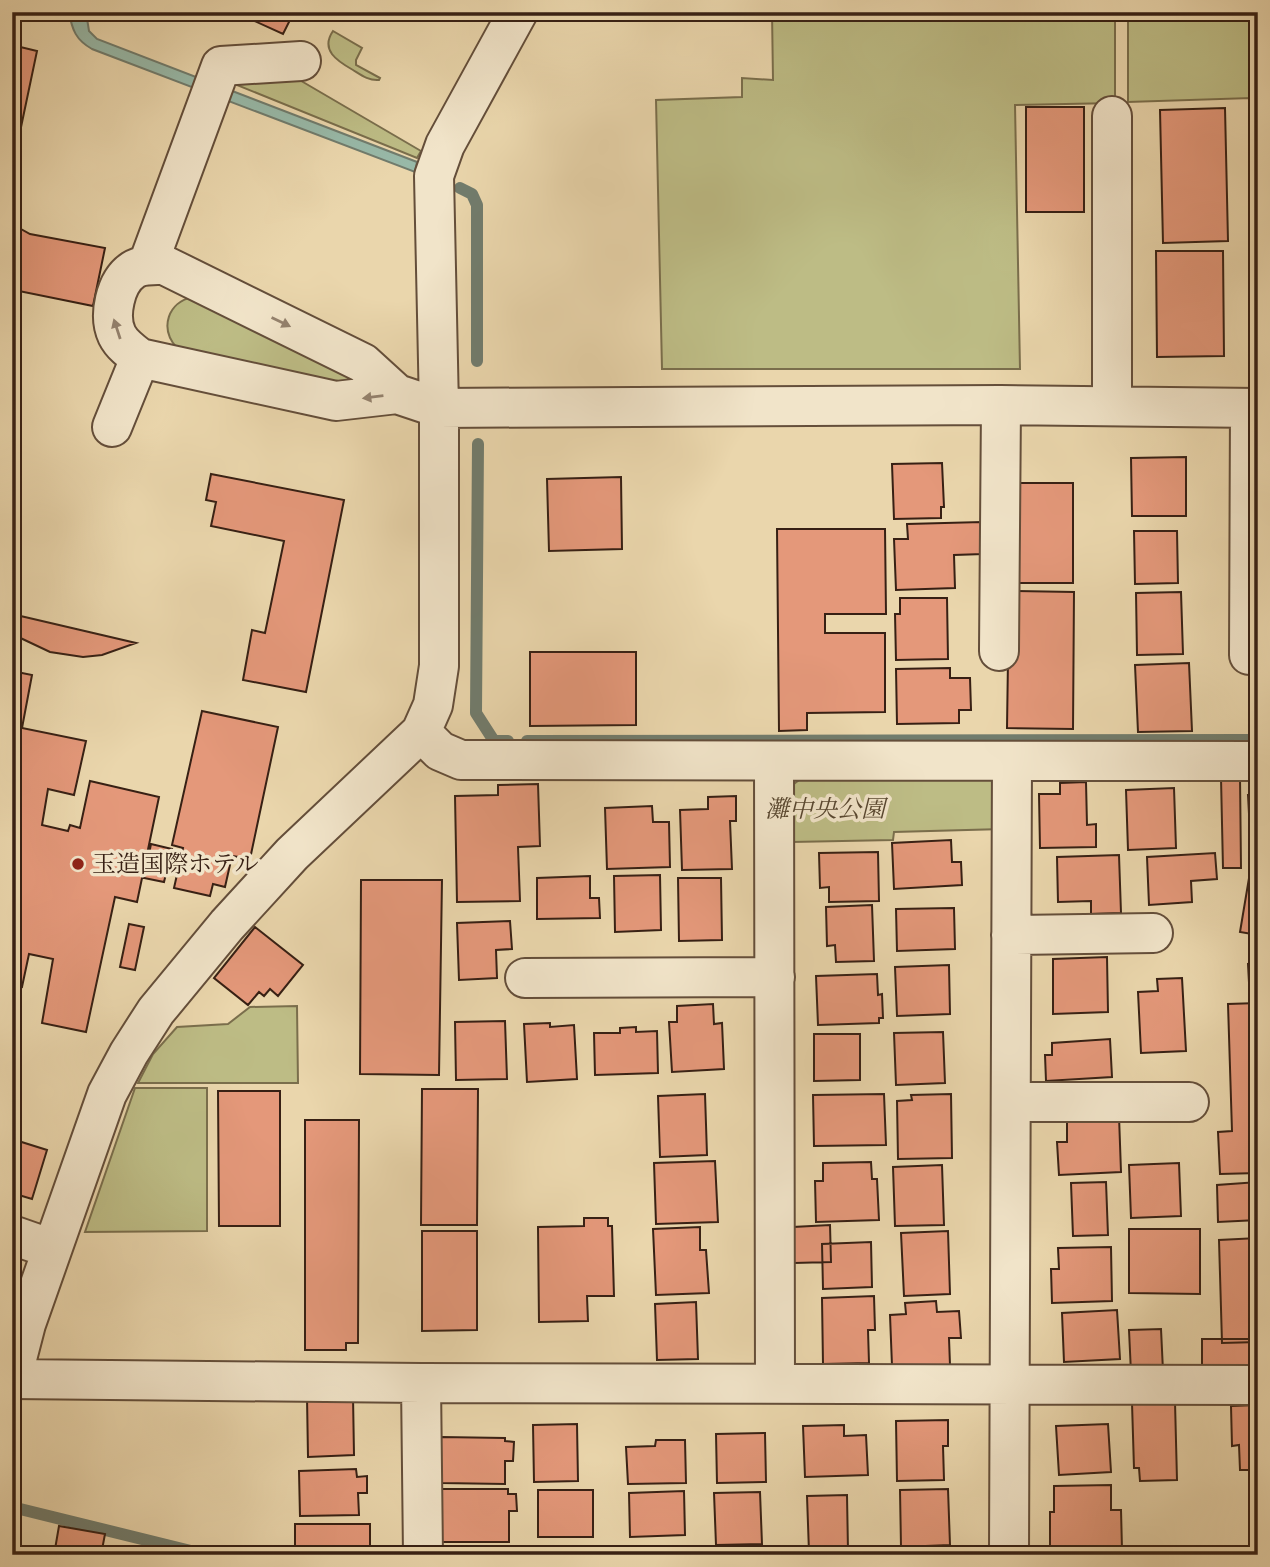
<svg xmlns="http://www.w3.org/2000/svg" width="1270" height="1567" font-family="'Gentium Book Plus','Noto Serif JP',serif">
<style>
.green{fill:#bdbc85;stroke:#7a6e4c;stroke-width:2}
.water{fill:#98b9a8;stroke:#717c6d;stroke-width:2}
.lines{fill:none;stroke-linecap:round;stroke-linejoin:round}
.stream{stroke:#717c6d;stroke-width:12}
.building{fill:#e4987a;stroke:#372014;stroke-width:2}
.minor-casing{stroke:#644e3a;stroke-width:42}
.minor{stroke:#f1e4c9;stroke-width:38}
.oneway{fill:#94826e}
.poi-dot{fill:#8f2418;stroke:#f1e4c9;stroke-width:2.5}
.labels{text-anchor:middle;stroke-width:7;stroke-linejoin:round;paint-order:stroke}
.park-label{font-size:24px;font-style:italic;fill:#584730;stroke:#f1e4c9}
.poi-label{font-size:24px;fill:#372014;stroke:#f1e4c9;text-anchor:start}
</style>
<rect width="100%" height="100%" fill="#ead6ac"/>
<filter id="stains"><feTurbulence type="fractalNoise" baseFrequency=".00286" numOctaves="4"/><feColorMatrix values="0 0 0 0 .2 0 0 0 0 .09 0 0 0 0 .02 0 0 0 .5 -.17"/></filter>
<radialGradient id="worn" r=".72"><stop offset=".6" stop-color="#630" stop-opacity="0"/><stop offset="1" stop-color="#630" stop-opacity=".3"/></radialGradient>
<path class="green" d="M772,12h343v91l-100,2 5,264h-358l-6,-269 86,-3v-19l31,2z
M1128,12h130v369h-6l-1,-283 -123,4z
M333,31l29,17 -6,12v5l24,13 -1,2c-10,1 -18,-5 -26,-10 -16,-9 -33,-20 -20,-39z
M291,75l130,76 -4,7 -185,-75z
M193,297l160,73 4,18 -180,-40c-18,-20 -9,-46 16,-51z
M989,772l13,15 1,42 -109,3 -1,8 -101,2 -2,-55 13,-10z
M297,1006l1,77h-160l15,-29 24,-27 51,-3 22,-17z
M135,1088h72v143l-122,1z"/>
<path class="water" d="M69,12h17l3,19 8,8 320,123 -2,10 -323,-123c-16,-9 -20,-19 -23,-37z"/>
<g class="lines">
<path class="stream" d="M460,188l12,6 5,11v156
M478,444l-2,269 18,28h14
M527,741l731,-1
M12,1507l195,48"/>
</g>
<path class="building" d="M250,12h44l-11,22 -35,-16z
M12,45l25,6 -25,119z
M1026,107h58v105h-58z
M1225,108l3,133 -65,2 -3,-133z
M12,224l18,10 75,14 -12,58 -74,-15 -7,1z
M1156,251h67l1,105 -67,1z
M1186,457v59h-54l-1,-58z
M942,463l2,44h-3v11l-47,1 -2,-55z
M211,474l133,26 -38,192 -63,-12 9,-50 13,3 19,-92 -73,-15 5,-24 -10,-2z
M621,477l1,72 -73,2 -2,-72z
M1008,483h65v100h-64z
M982,522l1,32 -29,1 1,33 -59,2 -2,-51h14l-1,-15z
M777,529h108l1,85h-61v19h60v79l-78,1v17l-28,1z
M1134,531h43l1,52 -43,1z
M1009,591l65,1 -1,137 -66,-1z
M1181,592l2,62 -46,1 -1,-62z
M900,598h47l1,61 -52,1 -1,-46h5z
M12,614l124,29 -34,12 -19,2 -33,-5 -38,-18z
M530,652h106v73l-106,1z
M1189,663l3,68 -54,1 -3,-67z
M950,668v10h20l1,32h-12v13l-62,1 -1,-55z
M12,671l20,4 -10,53 64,13 -12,54 -26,-6 -6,36 26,6 2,-6 10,3 10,-47 69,16 -22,105 -22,-5 -29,135 -44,-9 11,-64 -24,-5 -7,33 -10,-3z
M202,711l76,16 -28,132 -18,-3 -7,31 -12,-3 -3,12 -36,-8 9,-40 -11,-3z
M1240,777l1,91h-18l-2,-90z
M1258,777v93h-6l-4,-75h3l-1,-17z
M1086,782l1,43 9,-1v23l-56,1 -1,-54h21v-11z
M538,784l2,62 -22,1 2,54 -63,1 -2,-106 43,-1v-10z
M1174,788l2,60 -48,2 -2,-60z
M736,796v25h-6l2,48 -50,1 -2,-60 28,-1v-12z
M652,806l1,16h16l1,45 -63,2 -2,-61z
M951,840l1,22h9l1,23 -68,4 -2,-46z
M151,844l21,5 -8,33 -20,-4z
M878,852l1,49 -50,1v-15l-9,1 -1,-35z
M1215,853l2,26 -26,2 1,21 -43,3 -2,-48z
M1119,855l2,58 -30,1v-13l-33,1 -1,-45z
M660,875l1,55 -46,2 -1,-56z
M590,876v22h9l1,20 -63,1v-41z
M678,878h43l1,62 -43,1z
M1249,878l9,1v56l-18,-3z
M361,880h81l-3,195 -79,-1z
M872,905l2,56 -38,1 -1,-17 -8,1 -1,-39z
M954,908l1,41 -58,2 -1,-42z
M510,921l2,28 -16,1 1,28 -38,2 -2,-57z
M129,924l15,3 -9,43 -15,-3z
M255,927l48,38 -25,31 -8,-7 -6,7 -5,-4 -11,13 -34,-27z
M1107,957l1,55 -55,2v-55z
M1258,963v38h-8l-2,-37z
M949,965l1,49 -53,2 -2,-49z
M877,974l1,21 4,-1 1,24h-4v5l-61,2 -2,-49z
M1182,978l4,73 -45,2 -3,-61 20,-1 -1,-12z
M1258,1003v170l-38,1 -2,-42 14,-1 -4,-127z
M713,1004l1,20 8,-1 2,46 -52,3 -3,-50h8v-16z
M505,1021l2,58 -51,1 -1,-58z
M550,1023v4l24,-2 3,54 -50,3 -3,-58z
M636,1027v5l21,-1 1,42 -63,2 -1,-42h26v-5z
M943,1032l2,51 -49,2 -2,-52z
M814,1034h46v46l-46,1z
M1110,1039l2,38 -66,4 -1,-26h7v-12z
M422,1089h56l-1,136h-56z
M218,1091h62v135h-61z
M705,1094l2,61 -47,2 -2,-61z
M884,1094l2,51 -72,1 -1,-51z
M951,1094l1,64 -54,1 -1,-58 15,-1 -1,-5z
M1119,1116l2,56 -62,3 -2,-33h10v-24z
M305,1120h54l-1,223h-12v7h-41z
M12,1139l35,11 -15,49 -20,-6z
M715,1161l3,61 -62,2 -2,-61z
M871,1162l1,17h5l2,41 -63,2 -1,-41h8v-18z
M1179,1163l2,53 -50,2 -2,-53z
M942,1165l2,60 -49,1 -2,-59z
M1106,1182l2,53 -35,1 -2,-53z
M1258,1182v38l-40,2 -1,-37z
M584,1218h24v8h4l2,70h-27l1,25 -49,1 -1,-95 46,-1z
M830,1225l1,37 -37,1 -1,-36z
M700,1227v23h6l3,43 -53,2 -3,-66z
M1129,1229h71v65l-71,-1z
M422,1231h55v99l-55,1z
M948,1231l2,63 -46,2 -3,-63z
M1258,1238v104l-36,1 -3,-103z
M871,1242l1,45 -49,2 -1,-45z
M1111,1247l1,54 -60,2 -1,-34h8l-1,-21z
M874,1296l1,34h-7l1,33 -46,1 -1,-66z
M936,1301l1,11 22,-1 2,27h-12l1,27 -58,1 -2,-51 16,-1 -1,-11z
M696,1302l2,57 -41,1 -2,-56z
M1117,1310l3,49 -56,3 -2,-49z
M1161,1329l2,42 -32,2 -2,-43z
M1202,1339h56v41h-56z
M353,1396l1,59 -46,2 -1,-60z
M1175,1402l2,78 -37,1 -1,-13h-5l-2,-65z
M1258,1405v65h-18l-1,-25 -7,1 -1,-40z
M948,1420v26h-5l1,34 -47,1 -1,-60z
M577,1424l1,57 -44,1 -1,-57z
M1108,1424l3,48 -52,3 -3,-49z
M844,1425v11l22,-1 2,40 -63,2 -2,-51z
M765,1433l1,49 -49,1 -1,-49z
M441,1437l64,1v3l9,1 -1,19h-8v23l-64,-1z
M656,1440h29l1,43 -58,1 -2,-37 29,-1z
M356,1469l1,8 10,-1v17h-9l1,22 -59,1 -1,-45z
M1111,1485v25h10l1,39 -72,2v-39h4v-26z
M440,1489h68v5h8l1,17h-8v31h-69z
M948,1489l2,56 -49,2 -1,-57z
M538,1490h55v47h-55z
M684,1491l1,44 -55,2 -1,-44z
M760,1492l2,52 -46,1 -2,-52z
M847,1495l1,56 -39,1 -2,-56z
M295,1524h75v22l-6,1v8h-69z
M59,1526l46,8 -4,21h-47z"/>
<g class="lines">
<g class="minor-casing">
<path id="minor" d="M148,264l73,-198 80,-5
M397,394l-34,-31 -199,-98c-10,0 -22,-1 -31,5 -18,12 -25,46 -16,65 5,10 15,17 23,23l196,43 61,-7 42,14 562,-3 257,3
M1112,406v-290
M112,427l28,-69
M999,651l2,-246
M1249,655l1,-247
M421,732l19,19 21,9 797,1
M774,762l1,622
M1011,935l142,-2
M525,978l250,-1
M1012,1102h177
M12,1235l40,14
M12,1378l14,-54 81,-230 22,-41 27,-42 71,-86 65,-71 129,-122 12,-27 6,-39v-258l-5,-232 11,-31 73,-133
M12,1379l409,4 837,2
M421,1383l2,172
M1009,1555l3,-794"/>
</g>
<use href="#minor" class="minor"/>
</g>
<defs><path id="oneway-solid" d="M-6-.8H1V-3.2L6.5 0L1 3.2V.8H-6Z" transform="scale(1.75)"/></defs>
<g class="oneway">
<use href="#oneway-solid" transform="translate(281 322) rotate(26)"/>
<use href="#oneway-solid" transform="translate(117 329) rotate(-108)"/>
<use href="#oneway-solid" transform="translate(373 397) rotate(173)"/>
</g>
<circle class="poi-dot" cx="78" cy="864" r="7"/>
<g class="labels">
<g class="park-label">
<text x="825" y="817">灘中央公園</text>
</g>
<g class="poi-label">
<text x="92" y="872">玉造国際ホテル</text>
</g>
</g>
<rect width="1270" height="1567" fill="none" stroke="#ead6ac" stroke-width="42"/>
<rect x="14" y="14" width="1242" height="1539" fill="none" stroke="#372014" stroke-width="3.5"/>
<rect x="21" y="21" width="1228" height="1525" fill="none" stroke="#372014" stroke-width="2"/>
<rect width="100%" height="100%" filter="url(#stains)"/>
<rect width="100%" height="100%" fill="url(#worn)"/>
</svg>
